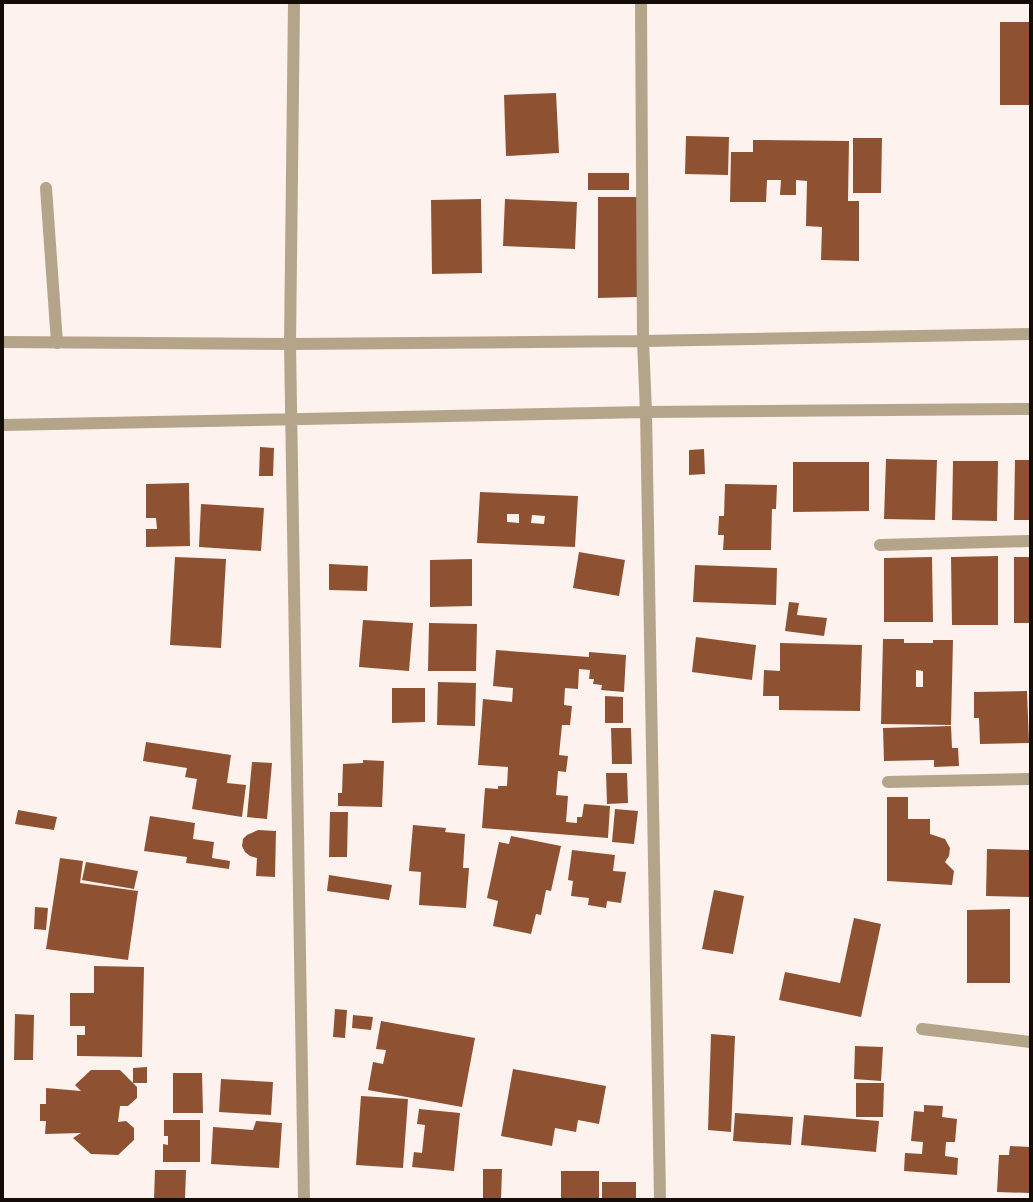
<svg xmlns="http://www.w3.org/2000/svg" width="1033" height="1202" font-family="'Crimson Pro',serif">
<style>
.building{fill:#8e5232;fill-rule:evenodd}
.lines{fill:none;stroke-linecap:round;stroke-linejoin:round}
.lane{stroke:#b4a58a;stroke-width:12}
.street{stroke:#b4a58a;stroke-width:12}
</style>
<rect width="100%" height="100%" fill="#fdf2ed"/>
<path class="building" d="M1000,22h30v83h-30z
M556,93l3,60 -53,3 -2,-61z
M686,136l43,1 -1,38 -43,-1z
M853,138h29l-1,55h-28z
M753,140l96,1 -1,60h11v60l-38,-1 1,-33 -16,-1 1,-45 -11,-1v15h-16l1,-15h-14l-1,22h-36l1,-50h22z
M588,173h41v17h-41z
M598,197h39v100l-39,1z
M481,199l1,74 -50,1 -1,-74z
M505,199l72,3 -2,47 -72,-3z
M260,447l14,1 -1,28h-14z
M704,449l1,25 -16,1v-25z
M886,459l51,1 -2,60 -51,-1z
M1015,460h15v60h-16z
M953,461h45l-1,60 -45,-1z
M793,462h76v49l-76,1z
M189,483l1,63 -44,1v-18h11l-1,-11h-10v-34z
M725,484l52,1 -1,24h-4l-1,41h-48l1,-15h-6l1,-19h5z
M480,492l98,4 -3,51 -98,-4zM507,514h12v9l-12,-1zM532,515l13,1 -1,8 -13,-1z
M201,504l63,4 -3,43 -62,-4z
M579,552l46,8 -6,36 -46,-8z
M998,556v69h-46l-1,-68z
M175,557l51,2 -5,89 -51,-3z
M932,557l1,65h-49v-64z
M1014,557h16v66h-16z
M472,559v47l-42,1v-47z
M329,564l39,2 -1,25 -38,-1z
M695,565l82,3 -1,37 -83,-3z
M789,602l10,1 -2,12 30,3 -3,18 -39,-5z
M363,620l50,3 -4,48 -50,-4z
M429,623l48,1 -1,47h-48z
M696,637l60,8 -4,35 -60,-8z
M883,639h21v4h29v-3h20l-2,85 -70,-1zM916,670l7,1v16h-7z
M780,643l82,2 -2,66 -81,-1v-14h-16l1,-26 16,1z
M496,650l93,7v-5l37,3 -2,37 -23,-2 1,-5 -9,-1 1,-5h-5l1,-9 -11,-1 -1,20 -13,-1 -1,17 8,1 -2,19h-8l-3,30 9,1 -2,16 -8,-1 -2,24 12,1 -2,26 11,1v-6h5l2,-13 26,2 -2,32 -126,-10 3,-40 13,1v-3h9l1,-19 -30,-2 5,-66 29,3 1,-14 -20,-2z
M438,682l38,1 -1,43 -38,-1z
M392,688h33v34l-33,1z
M1027,691l2,52 -49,1 -1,-26h-5v-26z
M605,696l18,1v26h-18z
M951,726l1,22h6l1,18 -25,1v-7l-50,1 -1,-33z
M611,728h20l1,36h-20z
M146,742l85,13 -4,28 19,2 -4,32 -50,-8 5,-30 -12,-2 2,-9 -44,-7z
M363,760l21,1 -2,46 -44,-1v-13h4l1,-29 20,-1z
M252,762l20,1 -5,56 -20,-2z
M606,773h21l1,30 -21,1z
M887,797h21v22h22v15l15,5 5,9 -1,8 -4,6 9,9 -2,14 -65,-4z
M615,809l23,2 -4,33 -22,-2z
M18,810l39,7 -3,13 -39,-6z
M330,812h18l-1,45h-18z
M150,816l45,7 -2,16 21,3 -2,16 18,3 -1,8 -43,-6 1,-6 -43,-6z
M413,825l33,3 -1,4 20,2 -2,34h6l-3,40 -47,-3 2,-33 -12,-1z
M258,830l18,1 -1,46 -19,-1 1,-18 -7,-2 -5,-4 -3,-6 1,-7 4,-4z
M511,836l50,10 -10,45 -5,-1 -5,25 -5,-1 -5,20 -38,-8 5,-25 -11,-3 12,-56 10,2z
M987,849l43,1v47l-44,-1z
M572,850l43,5 -2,16 13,1 -5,31 -14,-2 -1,7 -18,-3 1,-7 -18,-2 2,-15 -5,-1z
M60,858l23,3 -3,22 58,8 -10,69 -82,-11z
M86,862l52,9 -4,18 -52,-9z
M329,875l63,10 -3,15 -62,-9z
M714,890l30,6 -11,58 -31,-5z
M35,907l13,1 -2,22 -12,-1z
M1010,909v74h-43v-73z
M854,918l27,6 -20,93 -82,-17 6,-28 55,11z
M94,966l50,1 -2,90 -65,-1v-21h8v-9h-15v-33h24z
M335,1009l12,1 -2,28 -12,-1z
M15,1014l19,1 -1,45h-19z
M353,1015l20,2 -2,13 -19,-2z
M381,1021l94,17 -13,69 -94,-17 5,-28 10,2 3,-14 -10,-1z
M711,1034l24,2 -4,96 -23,-2z
M855,1046l28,1 -2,34 -27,-2z
M147,1067v16h-14v-15z
M513,1069l93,17 -7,38 -21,-4 -2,12 -21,-4 -3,18 -51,-10z
M91,1070h29l17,17v11l-9,8h-8l-2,16 8,-1 8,7v12l-16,15 -27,-1 -18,-16 8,-5 -36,1 1,-13h-6v-17h6v-16l35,3 -6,-6z
M173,1073h29l1,40h-30z
M221,1079l52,3 -2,33 -52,-3z
M856,1083h28l-1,34h-27z
M361,1096l47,3 -5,69 -47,-3z
M924,1105l19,1 -1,11 15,2 -2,23h-9l-1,14 13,2 -1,17 -53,-4 1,-18 17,1 1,-12 -12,-1 3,-30 10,1z
M419,1109l41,4 -6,58 -42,-4 2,-15 8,1 3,-28 -8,-1z
M735,1113l58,4 -2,28 -58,-4z
M804,1115l75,6 -3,31 -75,-7z
M164,1120h36v42h-37v-18l5,1v-9h-4z
M256,1121l26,2 -3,45 -68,-4 2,-37 40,3z
M1010,1146l20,1v46l-33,-1 2,-37h10z
M483,1169h19l-1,30h-18z
M155,1170h31l-1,29h-31z
M561,1171h38v28h-38z
M602,1182h34v17h-34z"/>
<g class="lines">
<path class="lane" d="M46,188l11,155
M880,545l150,-4"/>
<path class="street" d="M294,3l-4,341 14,855
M641,3l2,338 3,71 14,787
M3,342l287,2 353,-3 387,-7
M3,425l643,-13 384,-3
M888,782l142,-3
M922,1029l108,13"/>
</g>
<rect width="1033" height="1202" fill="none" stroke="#140c08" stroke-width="8"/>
</svg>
